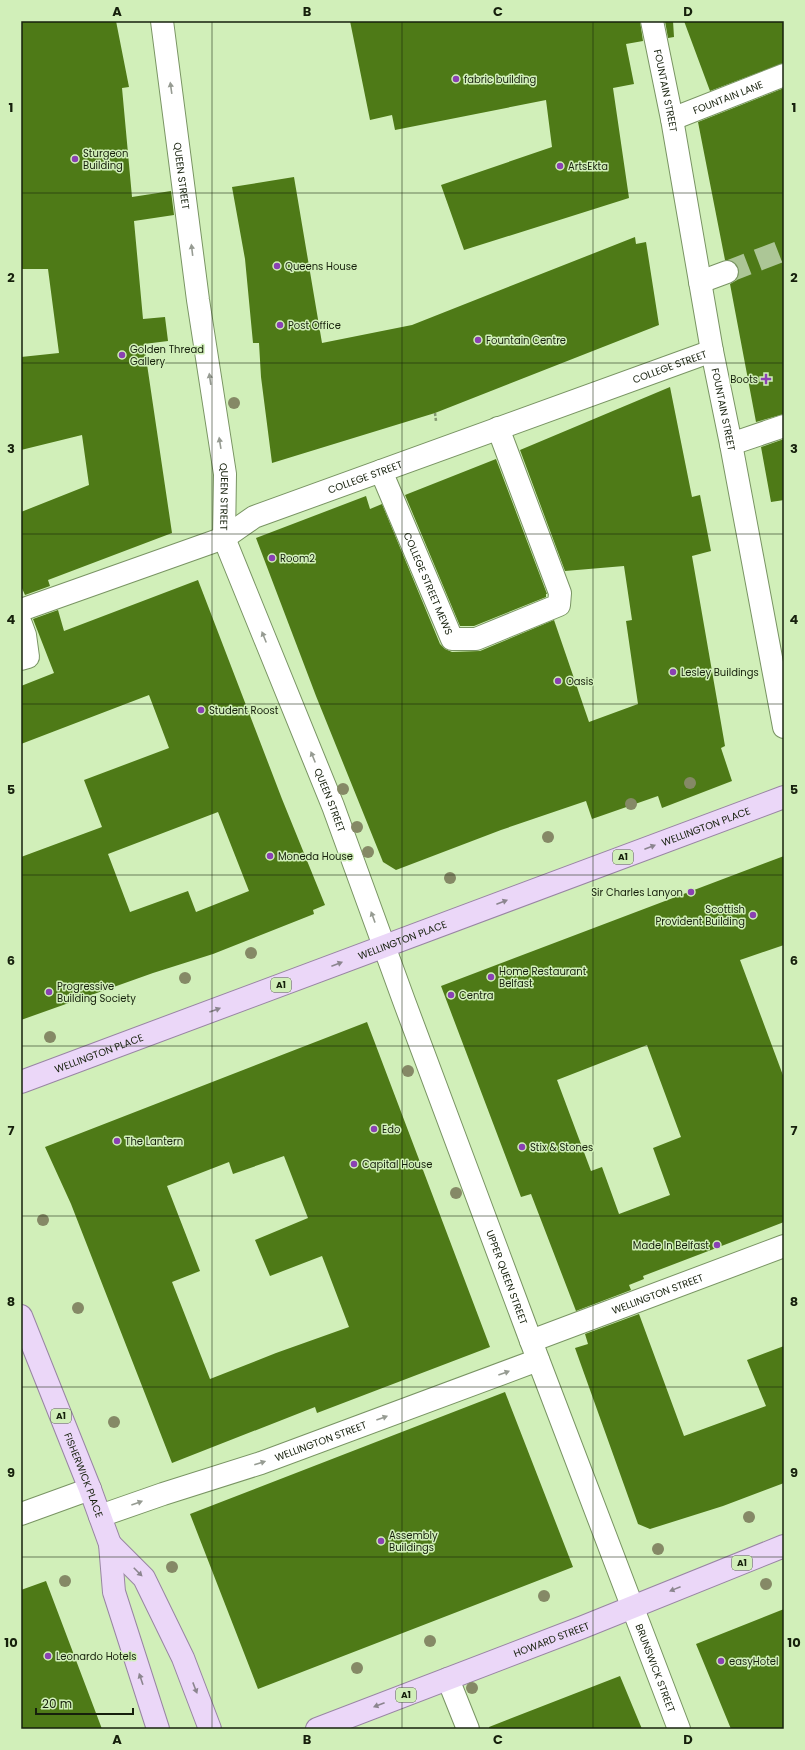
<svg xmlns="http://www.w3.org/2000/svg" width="805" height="1750" font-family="Poppins,sans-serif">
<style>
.building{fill:#4e7a17;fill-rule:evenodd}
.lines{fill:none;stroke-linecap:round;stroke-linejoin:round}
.minor-tunnel{stroke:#acc696;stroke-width:22;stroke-dasharray:22 11;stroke-linecap:butt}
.minor-casing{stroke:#799463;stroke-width:24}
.major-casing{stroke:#9885a3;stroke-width:24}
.path{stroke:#849a72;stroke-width:2.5;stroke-dasharray:3 2;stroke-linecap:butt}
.minor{stroke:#fff;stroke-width:22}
.major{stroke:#ebd7f8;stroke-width:22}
.tree{fill:#858966}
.oneway{fill:#969b92}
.oneway2{fill:#8b858e}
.grid{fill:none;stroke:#16200c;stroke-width:1;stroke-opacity:0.55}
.poi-dot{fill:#8a41b3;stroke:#d1efb9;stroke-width:1.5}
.labels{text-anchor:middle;stroke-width:3;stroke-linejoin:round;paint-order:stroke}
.shield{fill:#d1efb9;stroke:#4e5e40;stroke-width:1}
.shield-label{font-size:9px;font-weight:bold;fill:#16200c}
.poi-label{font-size:10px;fill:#16200c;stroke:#d1efb9;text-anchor:start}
.street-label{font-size:10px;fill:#16200c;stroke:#d1efb9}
.neatline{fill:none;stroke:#16200c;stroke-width:1.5}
.grid-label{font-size:13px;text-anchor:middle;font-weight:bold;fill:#16200c}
</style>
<rect width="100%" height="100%" fill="#d1efb9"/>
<path class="building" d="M21,21h95l13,66 -7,1 10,109 39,-6 3,24 -40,6 9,98 22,-2 3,24 -24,3 28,189 -124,47 2,6 -25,9 -4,-9v-74l68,-27 -7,-50 -61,15v-93l38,-4 -11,-84h-27z
M350,21h290l3,20 -17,3 8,40 -21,4 16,110 -165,52 -23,-65 111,-38 -6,-47 -151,30 -3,-15 -22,5z
M665,21h8l1,16 -6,1z
M684,21h100v42l-74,28z
M784,88v326l-28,8 -26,-138 7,-4 2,-6v-6l-4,-6 -10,-2 -27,-138z
M294,177l28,166 90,-18 223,-88 1,7 10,-2 13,83 -224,88 -163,50 -11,-86 -2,-34h-6l-8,-84 -13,-72z
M670,387l22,110 8,-2 11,56 -19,5 33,190 -4,2 11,33 -70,27 -4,-12 -66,23 -6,-18 -85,29 -105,40 -13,-8 -67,-166 -60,-158 110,-42 4,13 12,-5 58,140 5,5 7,3 28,-1 74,-31 35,102 49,-18 -12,-83 6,-1 -8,-54 -59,5 -45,-121z
M784,439v61l-13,2 -10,-55z
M496,459l51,135h-1v3l-72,29h-14l-55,-131z
M198,580l84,219 43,106 -12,5 1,4 -101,40 -60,19 -132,47v-163l81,-30 -18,-47 85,-32 -20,-53 -128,49v-58l33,-13 -21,-54 25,-9 6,21zM218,812l31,79 -53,21 -8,-21 -58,21 -22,-58z
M784,856v89l-44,15 44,118v144l-141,54 1,3 -15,6 2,5 -55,21 -45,-117 -10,3 -80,-211zM647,1045l34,92 -28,11 17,47 -51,19 -17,-47 -11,4 -34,-91z
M367,1022l123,325 -173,66 -2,-6 -143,56 -101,-259 -26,-57zM284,1156l24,62 -53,22 15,36 52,-20 27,71 -73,26 -66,26 -38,-97 28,-11 -33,-85 62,-24 4,12z
M639,1314l45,122 82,-30 -19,-46 37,-14v137l-61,23 -73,23 -12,-5 -63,-176 13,-4 -3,-10z
M505,1392l68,175 -315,122 -68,-175z
M46,1581l56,148h-81v-139z
M784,1609v120h-53l-35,-85z
M620,1676l22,53h-153v-2z"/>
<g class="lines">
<path class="minor-tunnel" d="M727,272l57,-22"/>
<g class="minor-casing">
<g id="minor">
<path id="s1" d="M162,21l36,279 27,174 -1,64 109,268 71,195 127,340 148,388"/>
<path id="s2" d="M652,21l20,98 40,232 19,93 53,283"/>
<path id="s3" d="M672,119l112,-44"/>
<path d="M700,282l27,-10"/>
<path d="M731,444l53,-18"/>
<path id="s4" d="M381,471l71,168h24l83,-34 1,-12 -62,-165"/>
<path id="s5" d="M21,610l203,-72 30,-21 458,-166"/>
<path d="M21,624l4,11 3,22 -7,2"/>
<path id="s6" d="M531,1341l253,-95"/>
<path d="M21,1514l69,-25"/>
<path id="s7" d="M100,1516l63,-22 98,-31 277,-103"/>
<path d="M448,1679l20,50"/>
</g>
</g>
<g class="major-casing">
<g id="major">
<path id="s8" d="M21,1082l763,-285"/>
<path id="s9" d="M21,1316l69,173 20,55 4,48 44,137"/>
<path d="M110,1544l34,34 39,80 27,71"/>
<path id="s10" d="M317,1729l266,-102 201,-81"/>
</g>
</g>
<path class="path" d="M435,413l1,8"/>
<use href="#minor" class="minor"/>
<use href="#major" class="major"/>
</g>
<g class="tree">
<circle cx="234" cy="403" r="6"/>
<circle cx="690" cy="783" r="6"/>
<circle cx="343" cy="789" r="6"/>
<circle cx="631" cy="804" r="6"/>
<circle cx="357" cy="827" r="6"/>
<circle cx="548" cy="837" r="6"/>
<circle cx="368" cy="852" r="6"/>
<circle cx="450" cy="878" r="6"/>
<circle cx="251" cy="953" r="6"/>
<circle cx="185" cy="978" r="6"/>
<circle cx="50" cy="1037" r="6"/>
<circle cx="408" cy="1071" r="6"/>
<circle cx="456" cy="1193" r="6"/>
<circle cx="43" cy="1220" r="6"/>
<circle cx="78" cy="1308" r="6"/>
<circle cx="114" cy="1422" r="6"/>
<circle cx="749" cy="1517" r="6"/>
<circle cx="658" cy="1549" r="6"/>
<circle cx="172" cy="1567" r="6"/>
<circle cx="65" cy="1581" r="6"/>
<circle cx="766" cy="1584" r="6"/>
<circle cx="544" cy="1596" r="6"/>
<circle cx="430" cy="1641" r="6"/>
<circle cx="357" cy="1668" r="6"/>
<circle cx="472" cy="1688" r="6"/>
</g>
<defs><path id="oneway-solid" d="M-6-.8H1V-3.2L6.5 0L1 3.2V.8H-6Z"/></defs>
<g class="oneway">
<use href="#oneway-solid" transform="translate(171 88) rotate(-98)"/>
<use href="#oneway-solid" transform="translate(192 250) rotate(-97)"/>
<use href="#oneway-solid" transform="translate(210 379) rotate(-98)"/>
<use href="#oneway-solid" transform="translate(220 443) rotate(-99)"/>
<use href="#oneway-solid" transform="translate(264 637) rotate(-112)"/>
<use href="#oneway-solid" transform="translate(313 757) rotate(-112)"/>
<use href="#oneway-solid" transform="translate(373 917) rotate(-110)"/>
<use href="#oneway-solid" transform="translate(504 1373) rotate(-20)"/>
<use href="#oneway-solid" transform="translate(382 1418) rotate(-20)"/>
<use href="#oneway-solid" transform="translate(260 1463) rotate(-18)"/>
<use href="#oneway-solid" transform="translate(137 1503) rotate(-20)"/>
</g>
<g class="oneway2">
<use href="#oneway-solid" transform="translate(650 847) rotate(-21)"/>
<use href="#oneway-solid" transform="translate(502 902) rotate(-21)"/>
<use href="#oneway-solid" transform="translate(337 964) rotate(-21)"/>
<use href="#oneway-solid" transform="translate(215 1010) rotate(-20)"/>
<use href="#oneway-solid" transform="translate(138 1572) rotate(45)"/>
<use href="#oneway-solid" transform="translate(675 1589) rotate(158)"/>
<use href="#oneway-solid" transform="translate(141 1679) rotate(-109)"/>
<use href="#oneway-solid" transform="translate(195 1688) rotate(69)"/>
<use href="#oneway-solid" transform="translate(379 1705) rotate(159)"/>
</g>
<path class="grid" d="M212,21v1708M402,21v1708M593,21v1708M21,193h763M21,363h763M21,534h763M21,704h763M21,875h763M21,1046h763M21,1216h763M21,1387h763M21,1557h763"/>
<g class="poi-dot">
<circle cx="456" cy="79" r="4"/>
<circle cx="75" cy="159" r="4"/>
<circle cx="560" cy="166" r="4"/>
<circle cx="277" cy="266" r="4"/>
<circle cx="280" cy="325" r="4"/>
<circle cx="478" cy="340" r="4"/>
<circle cx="122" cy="355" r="4"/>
<path d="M764 373h4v4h4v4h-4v4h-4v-4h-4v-4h4z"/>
<circle cx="272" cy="558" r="4"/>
<circle cx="673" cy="672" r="4"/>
<circle cx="558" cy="681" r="4"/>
<circle cx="201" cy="710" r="4"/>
<circle cx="270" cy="856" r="4"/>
<circle cx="691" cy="892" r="4"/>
<circle cx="753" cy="915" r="4"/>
<circle cx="491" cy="977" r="4"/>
<circle cx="49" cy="992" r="4"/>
<circle cx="451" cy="995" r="4"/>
<circle cx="374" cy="1129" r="4"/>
<circle cx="117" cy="1141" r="4"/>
<circle cx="522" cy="1147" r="4"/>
<circle cx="354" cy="1164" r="4"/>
<circle cx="717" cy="1245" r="4"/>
<circle cx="381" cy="1541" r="4"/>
<circle cx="48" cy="1656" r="4"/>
<circle cx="721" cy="1661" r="4"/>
</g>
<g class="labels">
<g class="shield">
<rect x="613" y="850" width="20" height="14" rx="3"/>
<rect x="271" y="978" width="20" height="14" rx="3"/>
<rect x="51" y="1409" width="20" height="14" rx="3"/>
<rect x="732" y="1556" width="20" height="14" rx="3"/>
<rect x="396" y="1688" width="20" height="14" rx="3"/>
</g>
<g class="shield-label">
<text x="623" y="860">A1</text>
<text x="281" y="988">A1</text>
<text x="61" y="1419">A1</text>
<text x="742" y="1566">A1</text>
<text x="406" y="1698">A1</text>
</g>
<g class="poi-label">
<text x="464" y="83">fabric building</text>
<text x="83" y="157">Sturgeon<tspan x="83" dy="12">Building</tspan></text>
<text x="568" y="170">ArtsEkta</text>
<text x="285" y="270">Queens House</text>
<text x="288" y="329">Post Office</text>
<text x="486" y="344">Fountain Centre</text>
<text x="130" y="353">Golden Thread<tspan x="130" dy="12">Gallery</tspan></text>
<text x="758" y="383" text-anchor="end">Boots</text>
<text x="280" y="562">Room2</text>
<text x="681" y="676">Lesley Buildings</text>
<text x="566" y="685">Oasis</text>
<text x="209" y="714">Student Roost</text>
<text x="278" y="860">Moneda House</text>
<text x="683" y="896" text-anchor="end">Sir Charles Lanyon</text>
<text x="745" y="913" text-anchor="end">Scottish<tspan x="745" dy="12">Provident Building</tspan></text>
<text x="499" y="975">Home Restaurant<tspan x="499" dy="12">Belfast</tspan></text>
<text x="57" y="990">Progressive<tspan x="57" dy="12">Building Society</tspan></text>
<text x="459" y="999">Centra</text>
<text x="382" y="1133">Edo</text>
<text x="125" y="1145">The Lantern</text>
<text x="530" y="1151">Stix &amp; Stones</text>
<text x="362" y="1168">Capital House</text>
<text x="709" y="1249" text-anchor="end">Made In Belfast</text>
<text x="389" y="1539">Assembly<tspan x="389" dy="12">Buildings</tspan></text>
<text x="56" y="1660">Leonardo Hotels</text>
<text x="729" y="1665">easyHotel</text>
</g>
<g class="street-label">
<text dy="4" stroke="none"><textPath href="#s2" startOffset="71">FOUNTAIN STREET</textPath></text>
<text dy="4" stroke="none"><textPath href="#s3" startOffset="60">FOUNTAIN LANE</textPath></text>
<text dy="4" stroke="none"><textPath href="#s1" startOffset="156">QUEEN STREET</textPath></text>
<text dy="4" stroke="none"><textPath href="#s5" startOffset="694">COLLEGE STREET</textPath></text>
<text dy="4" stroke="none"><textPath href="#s2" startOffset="395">FOUNTAIN STREET</textPath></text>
<text dy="4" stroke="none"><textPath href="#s5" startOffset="370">COLLEGE STREET</textPath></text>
<text dy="4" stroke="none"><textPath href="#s1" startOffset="480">QUEEN STREET</textPath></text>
<text dy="4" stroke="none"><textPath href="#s4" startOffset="122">COLLEGE STREET MEWS</textPath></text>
<text dy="4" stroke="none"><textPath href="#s1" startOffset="804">QUEEN STREET</textPath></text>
<text dy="4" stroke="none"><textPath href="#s8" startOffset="731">WELLINGTON PLACE</textPath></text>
<text dy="4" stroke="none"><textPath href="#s8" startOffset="407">WELLINGTON PLACE</textPath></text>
<text dy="4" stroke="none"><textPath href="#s8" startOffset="83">WELLINGTON PLACE</textPath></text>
<text dy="4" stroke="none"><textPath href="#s1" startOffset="1313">UPPER QUEEN STREET</textPath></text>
<text dy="4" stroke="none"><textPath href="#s6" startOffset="135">WELLINGTON STREET</textPath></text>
<text dy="4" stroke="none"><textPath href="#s7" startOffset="233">WELLINGTON STREET</textPath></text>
<text dy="4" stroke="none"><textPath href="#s9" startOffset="171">FISHERWICK PLACE</textPath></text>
<text dy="4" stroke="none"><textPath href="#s10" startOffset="251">HOWARD STREET</textPath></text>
<text dy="4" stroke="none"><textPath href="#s1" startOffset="1731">BRUNSWICK STREET</textPath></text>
</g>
</g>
<rect width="805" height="1750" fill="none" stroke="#d1efb9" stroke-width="44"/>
<path d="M36 1708v6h97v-6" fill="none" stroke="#16200c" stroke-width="2"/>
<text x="42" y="1708" font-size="12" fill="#16200c" stroke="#d1efb9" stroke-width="3" paint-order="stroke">20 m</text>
<rect x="22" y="22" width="761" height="1706" class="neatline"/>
<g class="grid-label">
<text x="117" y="16">A</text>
<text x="307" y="16">B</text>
<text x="498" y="16">C</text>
<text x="688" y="16">D</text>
<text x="11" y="112">1</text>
<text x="794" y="112">1</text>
<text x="11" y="282">2</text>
<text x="794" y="282">2</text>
<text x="11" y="453">3</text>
<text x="794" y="453">3</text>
<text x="11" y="624">4</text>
<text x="794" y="624">4</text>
<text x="11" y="794">5</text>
<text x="794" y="794">5</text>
<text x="11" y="965">6</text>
<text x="794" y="965">6</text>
<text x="11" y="1135">7</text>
<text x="794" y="1135">7</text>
<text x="11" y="1306">8</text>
<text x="794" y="1306">8</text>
<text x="11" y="1477">9</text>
<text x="794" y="1477">9</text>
<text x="11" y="1647">10</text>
<text x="794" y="1647">10</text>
<text x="117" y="1744">A</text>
<text x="307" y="1744">B</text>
<text x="498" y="1744">C</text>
<text x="688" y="1744">D</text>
</g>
</svg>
